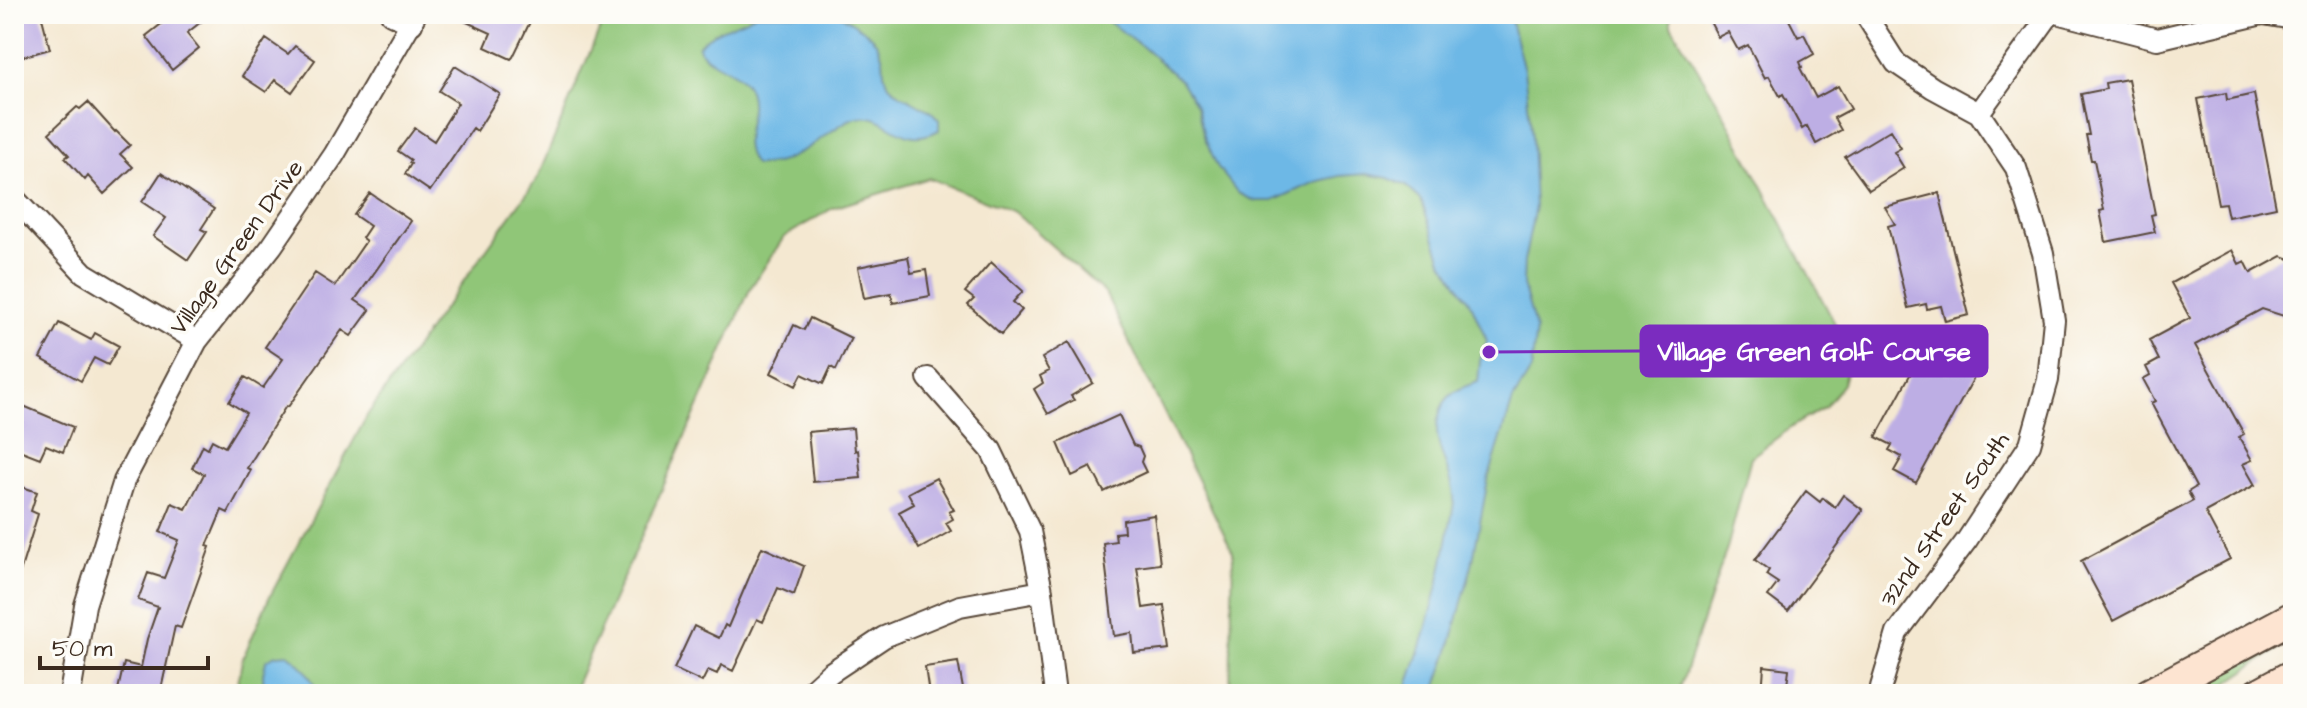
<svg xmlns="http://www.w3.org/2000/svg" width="2307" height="708" font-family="'Architects Daughter',sans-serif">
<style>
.green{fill:#90c678;stroke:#66784b;stroke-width:2}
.water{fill:#6db8e6;stroke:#547182;stroke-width:2}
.building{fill:#bdaee4}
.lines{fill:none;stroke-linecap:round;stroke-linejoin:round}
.street-casing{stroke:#574639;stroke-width:24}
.secondary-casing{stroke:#574639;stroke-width:34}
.street{stroke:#fff;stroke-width:20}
.secondary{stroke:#fde4d1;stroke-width:30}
.labels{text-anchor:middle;stroke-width:7;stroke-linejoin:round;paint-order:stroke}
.street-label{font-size:24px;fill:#3b2a1e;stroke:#fdfcf7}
.leader{fill:none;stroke:#7b2cbf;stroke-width:3}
.callout-dot{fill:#7b2cbf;stroke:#fdfcf7;stroke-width:3}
.callout{fill:#7b2cbf;stroke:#7b2cbf;stroke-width:3}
.callout-label{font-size:26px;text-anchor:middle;font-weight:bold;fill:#fff}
</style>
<rect width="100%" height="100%" fill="#fdfcf7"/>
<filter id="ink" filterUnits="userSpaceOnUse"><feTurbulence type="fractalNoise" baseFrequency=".0125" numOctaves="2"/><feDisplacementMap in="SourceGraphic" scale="16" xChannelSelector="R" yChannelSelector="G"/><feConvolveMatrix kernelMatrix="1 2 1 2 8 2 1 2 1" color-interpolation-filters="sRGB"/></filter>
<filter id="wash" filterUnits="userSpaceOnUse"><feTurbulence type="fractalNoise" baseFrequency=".006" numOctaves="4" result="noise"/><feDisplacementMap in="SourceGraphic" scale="32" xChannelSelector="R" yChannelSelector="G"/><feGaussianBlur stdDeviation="1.8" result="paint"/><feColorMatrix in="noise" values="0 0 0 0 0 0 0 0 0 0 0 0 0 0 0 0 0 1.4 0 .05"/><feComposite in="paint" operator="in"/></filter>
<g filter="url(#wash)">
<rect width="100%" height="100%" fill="#f4e8d1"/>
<path class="green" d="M606,14h1065v11l46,76 124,234 6,33 -4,16 -18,23 -32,19 -42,31 -23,88 -50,149h-448l3,-142 -128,-259 -91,-81 -85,-34 -96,30 -49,29 -34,52 -178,405h-336l6,-34 27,-62 99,-184 169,-235z
M2293,634v5l-82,55h-31z"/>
<path class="water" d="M756,14h83l26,17 12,12 6,15 1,15 5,12 11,9 32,18 7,8v10c-39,21 -51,-19 -81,-13 -9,1 -19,9 -26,14 -23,16 -49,37 -78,34 -19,-27 4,-48 -5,-74 -9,-25 -41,-23 -51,-44 11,-17 40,-22 58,-33z
M1098,14h411l15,56 8,67 3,70 -11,55 -1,23 13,45 -5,40 -18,30 -25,80 -16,85 -24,89 -14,40h-29c19,-52 34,-105 43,-159 2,-12 6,-25 6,-37 -1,-28 -24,-54 -15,-83 5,-20 21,-28 39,-33l2,-21 7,-20 -15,-35 -30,-46 -21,-60 -15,-14 -18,-8 -22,-4 -26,2 -25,6 -42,19h-18l-17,-8 -21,-27 -13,-30 -7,-29 -16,-26 -38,-34z
M288,654c15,11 23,22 30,40h-54l-1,-20 3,-13 9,-6z"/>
<g id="blocks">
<path class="building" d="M14,14h27l9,35 -36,10z
M174,14h37l-24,19 12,15 -27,22 -26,-34z
M449,14h63l18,8 -17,35 -2,2 -26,-12 6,-14z
M1706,14h80l12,23 6,-3 10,20 -14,8 2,5 -2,1 16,30 22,-12 13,23 -17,9 7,12 -25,14 -9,-18 -5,3 -19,-35 -3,2 -11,-20 -4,2 -17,-33 -10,5 -10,-18 -10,5z
M266,39l22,15 7,-8 20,14 -23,32 -17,-12 -9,12 -24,-16z
M455,66l45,28 -23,37 -4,-3 -43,63 -25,-17 6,-10 -2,-1 2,-3 -13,-9 17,-23 19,13 24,-38 -19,-12z
M2128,79l27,135 -4,1 4,17 -49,10 -6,-31 4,-1 -10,-50h-3l-5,-25h3l-8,-41 25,-5 -1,-6z
M2226,93l1,7 27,-6 22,113 -48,10 -3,-14 -7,1 -20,-105z
M88,102l27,30 1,-1 14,14 -10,9 13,13 -29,27 -16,-18 -3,4 -20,-22 4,-3 -20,-22 28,-26 3,2z
M1890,130l11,18 -7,4 10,16 -35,22 -24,-33z
M161,173l53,36 -13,20 6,3 -19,28 -35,-24 13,-18 -24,-16z
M370,193l41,28 -56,79 15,10 -19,26 -9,-6 -54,77 -2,-1 -39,62 4,2 -23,43 -6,-3 -15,36 3,1 -29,81 -6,-2 -15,68h-25l-17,-4 6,-27 17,4 6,-28 11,-32 -20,-7 10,-27 16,5 15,-38 -19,-8 12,-29 14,6 18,-35 -12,-6 11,-23 5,3 4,-8 13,7 21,-34 -17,-11 16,-25 18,11 20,-29 -18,-12 50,-74 20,13 31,-45 -4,-3 8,-12 -16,-11z
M1939,193l30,122 -24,6 -4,-15 -14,3 -1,-5 -18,4 -20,-82 7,-2 -10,-17z
M2232,250l7,14 6,-3 6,12 31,-17 11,4v59l-31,-10 -67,36 49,89 -5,3 13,23 -9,4 12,21 -50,27 25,47 -117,62 -32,-60 112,-60 -5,-9 8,-5 -45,-84 4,-2 -12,-22 7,-4 -4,-8 13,-7 -10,-20 41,-22 -19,-35z
M908,257l3,16 15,-3 4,26 -37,7 -2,-10 -27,5 -6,-31z
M991,262l32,29 -10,11 9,8 -21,24 -33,-29 6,-6 -9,-7z
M810,318l41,20 -15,32 -5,-3 -8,17 -21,-10 -6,12 -25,-13 23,-48 10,5z
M59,323l32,17 4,-7 24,13 -11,19 -14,-7 -13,23 -41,-23z
M1069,342l24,41 -22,13 3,4 -26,14 -14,-25 9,-6 -3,-7 9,-5 -7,-13z
M1955,361l22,11 -61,111 -22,-12 8,-14 -13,-7 3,-5 -16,-8 41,-75 16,8 2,-4 13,7z
M14,402l59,25 -10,25 -17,-7 -6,13 -26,-10 8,-25 -8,-4z
M1119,415l14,30 6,2 4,9 -2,6 5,10 -42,20 -13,-25 -19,9 -14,-33z
M853,428l2,23 3,-1 3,28 -48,4 -5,-50z
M936,478l18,32 -5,2 4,7 -7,4 5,8 -32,18 -20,-37 15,-8 -6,-11z
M14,484l23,8 -6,19 7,3 -19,61 -5,-1z
M1806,491l14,11 3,-4 12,9 8,-12 20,15 -75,101 -20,-15 10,-13 -12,-8 3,-5 -14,-10z
M1154,515l6,49 -23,3 6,41 21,-3 6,44 -36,4 -2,-20 -18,3 -11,-93 13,-2 -1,-8 9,-1 -1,-12z
M762,547l42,19 -10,29 -16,-7 -15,34 -6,-3 -24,52 -12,-6 -4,9 -9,-4 -6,12 -28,-13 20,-43 25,12 6,-13 3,2z
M958,662l6,32h-35l-4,-27z
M1764,666l25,3 -3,25h-24z"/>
</g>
</g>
<g filter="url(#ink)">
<use href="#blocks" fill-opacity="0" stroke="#574639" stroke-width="2"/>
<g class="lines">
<g class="street-casing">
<path id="street" d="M391,14l21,10
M1865,14l31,49 37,25 46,25 37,55 27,85 11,67 -6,60 -18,64 -63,96 -70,93 -16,54v7
M2060,14l97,25 105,-25
M2263,14l30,5
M1979,113l71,-99
M14,198l70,75 113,68
M928,378l63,72 39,81 12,60 13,103
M70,694l15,-89 39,-124 73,-140 75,-95 62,-91 82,-141
M807,694l23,-21 54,-36 76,-31 82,-15"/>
</g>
<g class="secondary-casing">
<path id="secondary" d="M2149,694l144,-77
M2258,694l35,-19"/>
</g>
<use href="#street" class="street"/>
<use href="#secondary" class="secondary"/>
</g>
</g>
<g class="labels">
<g class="street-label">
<text transform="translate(236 247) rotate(-54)" y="8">Village Green Drive</text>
<text transform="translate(1944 519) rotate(-55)" y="8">32nd Street South</text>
</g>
</g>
<path class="leader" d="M1489 352L1641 351"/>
<circle class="callout-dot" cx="1489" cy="352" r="8"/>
<rect class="callout" x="1641" y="326" width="346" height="50" rx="8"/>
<g class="callout-label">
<text x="1814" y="360">Village Green Golf Course</text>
</g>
<rect width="2307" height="708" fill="none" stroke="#fdfcf7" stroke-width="48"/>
<path d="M40 656v12h168v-12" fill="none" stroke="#3b2a1e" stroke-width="4"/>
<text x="52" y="656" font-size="24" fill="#3b2a1e" stroke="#fdfcf7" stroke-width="6" paint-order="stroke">50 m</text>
</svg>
